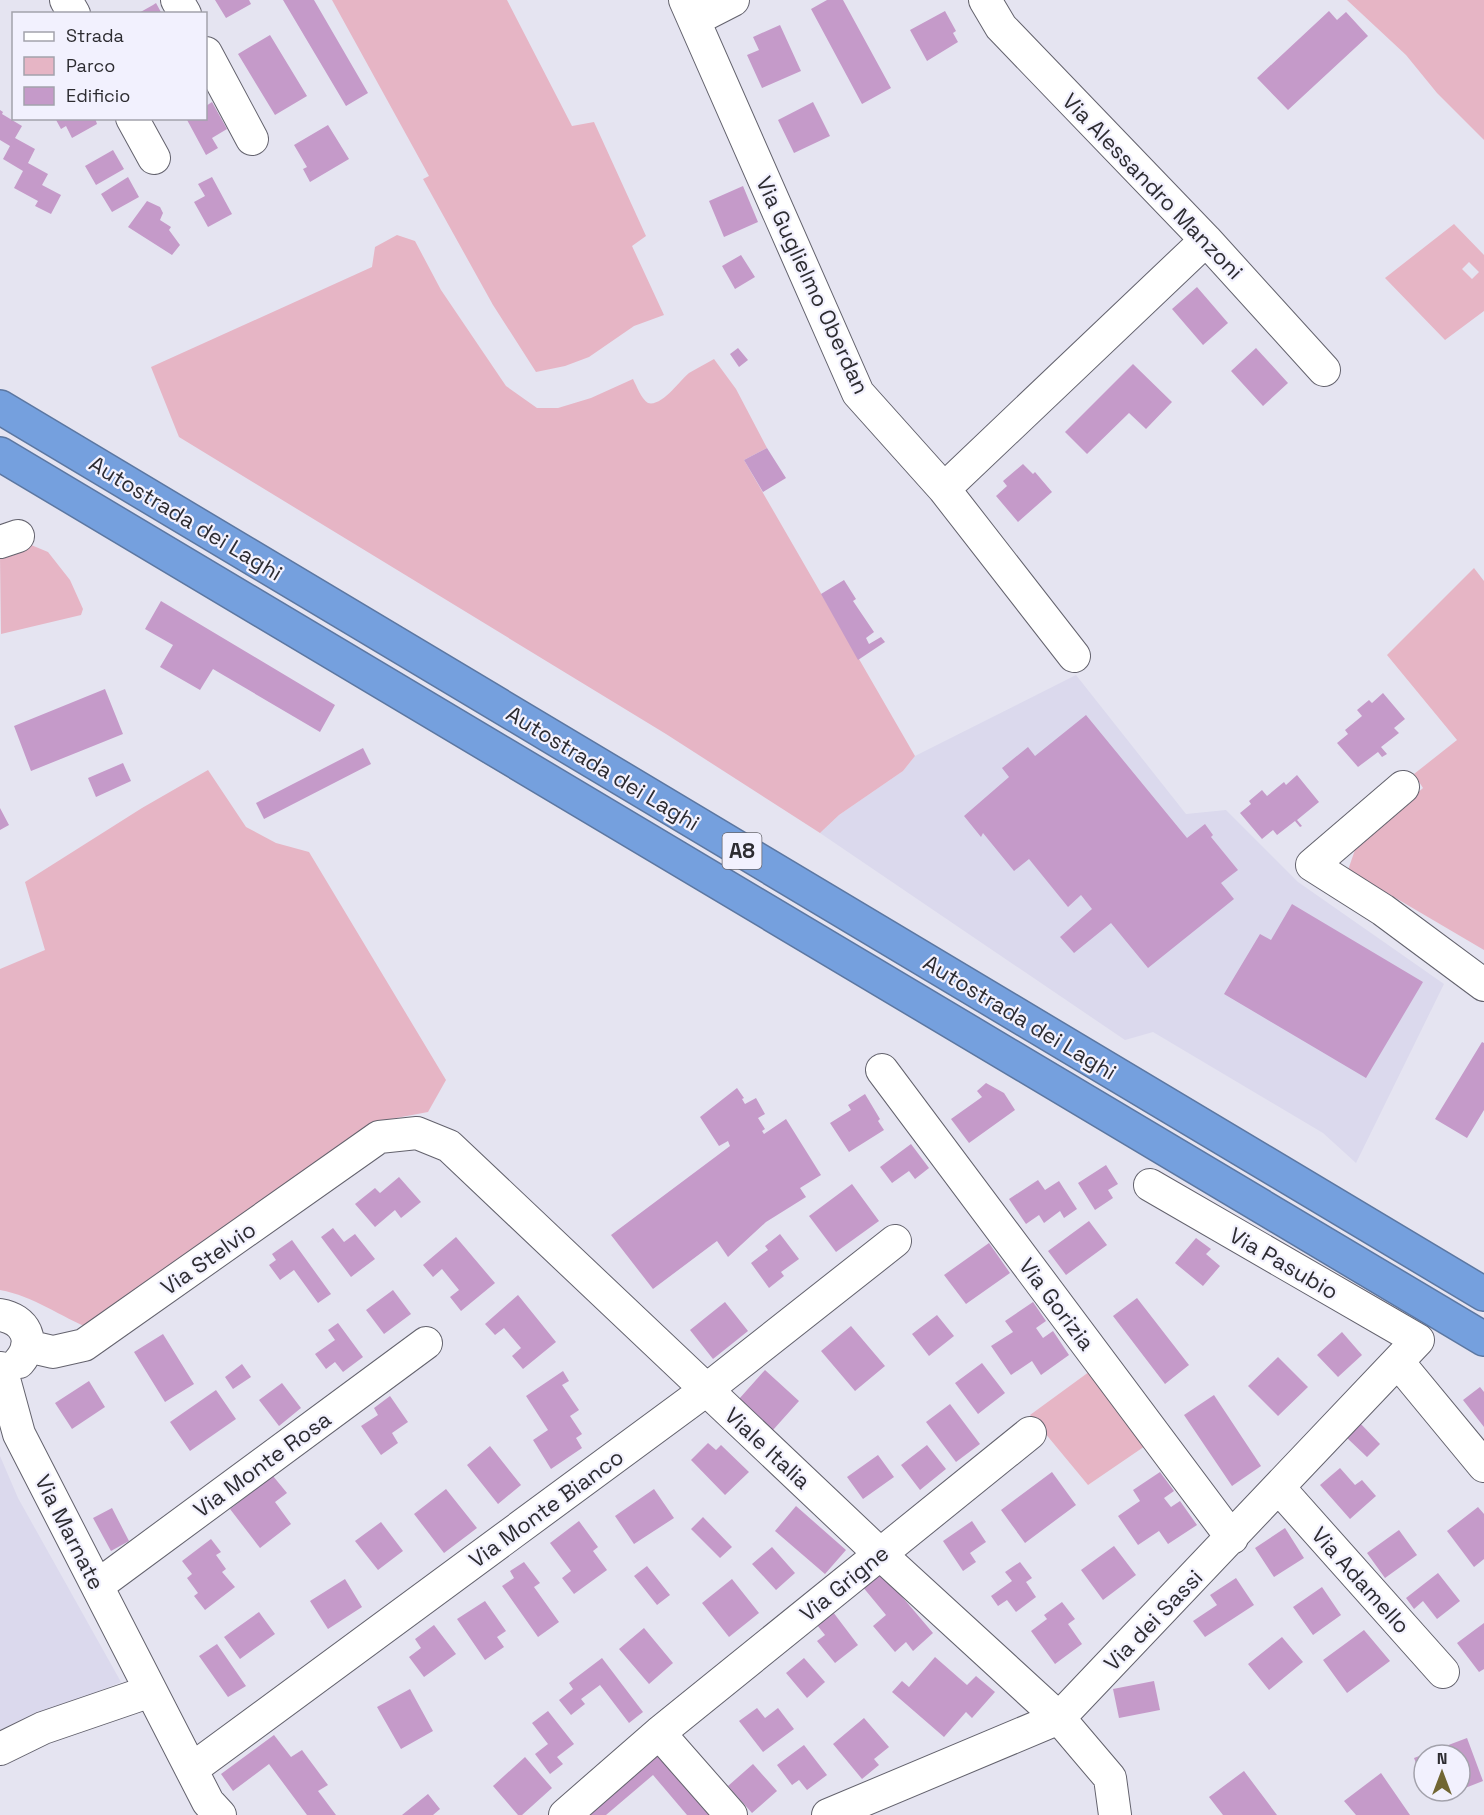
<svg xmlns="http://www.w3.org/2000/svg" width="1484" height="1815" font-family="'Space Grotesk',sans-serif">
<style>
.built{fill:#dbd9ed}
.green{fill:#e6b5c5;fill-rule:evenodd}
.building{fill:#c59ac9}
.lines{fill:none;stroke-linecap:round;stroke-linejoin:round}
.minor-casing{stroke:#63626d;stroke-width:34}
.highway-casing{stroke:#5c77a1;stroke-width:36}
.minor{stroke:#fff;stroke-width:32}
.highway{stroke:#75a0de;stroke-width:33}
.labels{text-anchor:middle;stroke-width:4.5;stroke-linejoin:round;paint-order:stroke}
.shield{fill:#f2f1fe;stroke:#68676e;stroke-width:1.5}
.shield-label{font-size:21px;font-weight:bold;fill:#2d2c31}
.street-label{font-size:22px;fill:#2d2c31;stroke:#f2f1fe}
</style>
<rect width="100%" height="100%" fill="#e5e4f1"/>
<path class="built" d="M1076,675l110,139 40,-4 72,72 146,102 -88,179 -33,-30 -170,-101 -28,8 -305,-207 19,-18 64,-44 12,-15z
M0,1456l18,42 103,184 -121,50z"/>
<path class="green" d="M332,0h175l65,126 22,-4 52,114 -14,10 32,69 -30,11 -45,31 -24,9 -29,6 -43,-67 -70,-126 6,-3z
M1347,0h137v140l-47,-47 -31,-38z
M1454,224l30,31v56l-39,29 -60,-62zM1469,262l10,10 -7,7 -10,-10z
M397,235l18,6 26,49 65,96 31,22h21l33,-10 42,-19c3,6 9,21 15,24 14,4 32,-23 41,-30 8,-5 17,-9 25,-14l22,30 31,59 -23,12 171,296 -12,15 -64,44 -19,18 -154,-99 -487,-297 -28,-70 221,-100 3,-20z
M24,542l24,10 22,28 13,29 -2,6 -80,19 -1,-78z
M1474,568l10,13v369l-136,-80 8,-23 67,-59 -9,-14 43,-34 -70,-85z
M208,770l38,57 30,16 33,9 137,228 -18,32 -53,10 -283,207c-32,-12 -58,-33 -92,-39v-321l45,-19 -20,-68 117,-74z
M1093,1369l55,75 -60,41 -58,-70z"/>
<path class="building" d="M215,0h34l2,4 -25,14z
M283,0h31l54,93 -22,13z
M827,0h16l48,88 -29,16 -51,-95z
M156,3l6,11h-25l16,-9z
M945,11l11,20 -3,2 5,9 -31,19 -17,-31z
M1329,11l8,9 9,-8 22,24 -80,74 -31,-32z
M780,25l21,46 -39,17 -15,-33 12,-5 -6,-13z
M270,35l37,61 -32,19 -37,-61z
M212,102l15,27 -15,9 6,10 -12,7 -20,-37h20v-12z
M813,102l17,34 -36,17 -16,-33z
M0,110l3,2 -1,2 20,12 -7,12 20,11 -7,14 20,11 -6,11 19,10 -10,19 -16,-8 3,-5 -24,-13 9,-17 -20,-12 7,-13 -10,-6z
M55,118h40l2,6 -25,14 -6,-12 -5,3z
M328,125l21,34 -39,23 -7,-13 4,-2 -13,-22z
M113,150l11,19 -28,16 -11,-19z
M128,177l11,20 -27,15 -11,-18z
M212,177l20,37 -24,13 -14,-25 11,-6 -7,-12z
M743,186l15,36 -34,15 -15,-36z
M147,201l13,6 3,6 -3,7 11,7 -2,3 11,15 -8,10 -44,-28z
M741,255l14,22 -20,12 -13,-23z
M1197,287l31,36 -25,22 -31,-36z
M738,348l10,12 -9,7 -9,-13z
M1256,348l32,35 -25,23 -32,-35z
M1133,364l39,38 -26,27 -17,-16 -42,41 -22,-22z
M767,448l19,30 -23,14 -19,-32z
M1023,464l10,10 2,-2 17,20 -34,30 -22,-26 11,-10 -4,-5z
M844,580l12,19 -3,2 21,31 -8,6 3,6 12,-7 4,5 -27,18 -37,-66z
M161,601l174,104 -15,27 -107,-63 -13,21 -40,-23 13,-22 -28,-16z
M105,689l18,45 -92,37 -17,-45z
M1383,693l22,26 -11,9 5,5 -18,14 6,7 -5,3 -4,-5 -20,15 -21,-24 11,-9 -3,-4 17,-14 -5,-6 12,-10 3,3z
M1086,715l101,123 18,-14 8,11 -2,2 27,33 -17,13 13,16 -86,69 -37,-45 -37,30 -14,-16 32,-28 -11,-14 -13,12 -39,-48 -15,12 -31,-38 -2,4 -17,-21 45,-39 -7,-9 26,-21 7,9z
M363,748l8,16 -107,55 -8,-16z
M123,763l8,18 -35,16 -8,-19z
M1297,775l22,27 -22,18 5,6 -2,1 -5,-6 -18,14 -4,-5 -11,9 -22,-26 11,-9 -2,-3 13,-11 5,6 17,-14 2,3z
M0,808l9,17 -9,5z
M1292,904l131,78 -57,96 -142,-84 36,-60 11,6z
M1482,1042l2,1v67l-17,28 -32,-19z
M986,1083l18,10 11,17 -46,33 -18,-24 31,-22 -5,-6z
M737,1088l7,10 -2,1 3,5 11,-6 9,16 -7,4 7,11 -3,2 2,3 22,-15 35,56 -21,13 6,9 -40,25 -38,35 -11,-16 -64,48 -42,-54 119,-89 -2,-5 -9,5 -19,-29z
M865,1094l15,25 -2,2 6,9 -35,22 -19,-29 21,-13 -3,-5z
M911,1144l18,24 -14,11 -6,-8 -17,12 -12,-16z
M1106,1165l12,19 -10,6 5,8 -18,12 -17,-27z
M399,1177l22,25 -20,16 -6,-8 -20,17 -20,-23 20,-16 5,5z
M1038,1180l7,10 14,-9 18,28 -13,9 -4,-7 -16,12 -5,-8 -13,9 -17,-25z
M852,1184l27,37 -43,31 -27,-36z
M1089,1221l18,24 -41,30 -18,-24z
M333,1228l11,14 11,-8 20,25 -24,18 -30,-40z
M780,1234l19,25 -18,13 3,4 -15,12 -18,-25 17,-13 -3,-4z
M456,1237l39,46 -34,28 -11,-14 9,-7 -17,-21 -9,8 -10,-12z
M1196,1238l15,11 -5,5 14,12 -17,20 -28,-23z
M292,1240l39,54 -13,9 -24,-33 -14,10 -11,-15 7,-5 -4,-6z
M989,1243l21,30 -44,31 -22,-29z
M393,1290l18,24 -27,20 -18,-24z
M518,1295l38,47 -33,27 -11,-13 9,-8 -17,-20 -9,7 -10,-11z
M1137,1298l52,67 -24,19 -52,-68z
M725,1302l23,29 -35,28 -23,-29z
M1033,1302l13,19 -10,7 7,10 10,-7 16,24 -28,20 -9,-14 -21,14 -20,-29 22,-14 -8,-11z
M937,1315l17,21 -25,20 -17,-22z
M338,1323l25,34 -20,15 -8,-10 -9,7 -11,-15 20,-14 -7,-10z
M851,1326l34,40 -30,25 -34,-40z
M1342,1332l20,23 -24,22 -21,-22z
M163,1334l31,50 -29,18 -31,-50z
M1278,1357l30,30 -30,29 -30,-30z
M982,1363l23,30 -27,21 -23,-31z
M242,1364l9,13 -18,12 -8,-12z
M765,1370l34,31 -26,29 -34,-31z
M563,1371l6,10 -7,4 17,25 -9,6 12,18 -6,4 6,10 -31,21 -18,-29 15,-10 -22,-34z
M89,1381l16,26 -33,22 -17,-26z
M282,1383l19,25 -22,18 -20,-26z
M1480,1387l4,5v35l-21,-27z
M216,1390l20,29 -46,32 -20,-29z
M1214,1395l47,71 -29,20 -48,-71z
M390,1396l18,26 -16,11 6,10 -17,12 -20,-29 17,-11 -4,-7z
M950,1404l30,40 -24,18 -30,-40z
M1360,1423l20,21 -13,13 -21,-20z
M708,1443l8,7 5,-5 28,27 -24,23 -34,-35z
M927,1445l19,24 -26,21 -19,-25z
M490,1446l31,39 -23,19 -31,-39z
M878,1455l16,22 -31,22 -16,-22z
M1340,1468l15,17 7,-5 14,16 -26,23 -30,-34z
M1052,1472l24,33 -51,38 -24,-33z
M1160,1472l14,19 -10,7 7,9 9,-6 17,24 -29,19 -9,-13 -21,14 -20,-29 22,-15 -7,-11z
M273,1476l14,17 -12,9 16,22 -31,24 -30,-39z
M446,1489l31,39 -33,25 -30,-39z
M654,1489l20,29 -40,26 -19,-28z
M796,1506l50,44 -21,24 -50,-43z
M1478,1507l6,7v45l-10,8 -27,-36z
M112,1508l17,33 -18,10 -18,-33z
M703,1517l29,30 -12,11 -29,-29z
M579,1521l19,26 -5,4 14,19 -33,24 -12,-16 9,-7 -21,-28z
M972,1521l14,21 -16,11 6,9 -13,9 -20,-30z
M381,1522l22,29 -25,19 -23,-29z
M1285,1528l19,30 -30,19 -19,-29z
M1399,1530l18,25 -32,23 -18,-25z
M211,1539l10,13 -5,3 10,14 -4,3 13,15 -30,23 -11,-14 4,-3 -11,-15 5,-4 -10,-13z
M1114,1546l22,29 -33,25 -22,-30z
M772,1547l23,26 -19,17 -24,-26z
M524,1562l16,21 -6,4 25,35 -21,15 -36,-51 12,-8 -4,-7z
M1020,1562l12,16 -6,4 10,15 -20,15 -9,-12 -9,6 -7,-10 21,-15 -7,-9z
M647,1566l23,29 -13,10 -23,-29z
M880,1571l53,62 -20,18 -7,-9 -11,10 -22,-26 13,-11 -24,-29z
M1438,1573l22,28 -23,18 -14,-18 -9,8 -8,-11z
M1236,1578l18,27 -49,32 -12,-16 24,-16 -7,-10z
M345,1579l17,28 -34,22 -18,-28z
M732,1579l27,34 -30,24 -27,-34z
M1322,1587l19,28 -28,20 -20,-28z
M485,1601l21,30 -9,6 7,10 -19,13 -28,-41z
M1062,1602l13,17 -7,5 14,20 -27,20 -24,-33 16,-12 -3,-4z
M259,1612l16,22 -35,25 -16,-22z
M833,1612l25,33 -23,18 -18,-22 8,-6 -8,-10z
M1484,1623v46l-5,3 -22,-29z
M434,1625l22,29 -32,23 -15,-20 12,-9 -6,-9z
M644,1628l29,35 -24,21 -30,-35z
M1364,1630l26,31 -43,32 -24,-33z
M1282,1637l21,25 -34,28 -21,-26z
M217,1644l29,42 -18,11 -29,-41z
M935,1657l32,28 9,-9 19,16 -23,26 -6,-6 -22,25 -52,-45 10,-11 7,6z
M602,1658l41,54 -14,11 -29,-38 -19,14 4,5 -14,11 -12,-15 14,-11 -4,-6z
M804,1658l21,24 -18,16 -21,-25z
M1154,1681l6,29 -41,8 -6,-29z
M410,1689l23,42 -32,18 -24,-42z
M757,1708l8,10 13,-10 16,21 -31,23 -24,-31z
M548,1711l26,33 -17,13 6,7 -13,10 -15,-20 13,-10 -16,-21z
M864,1718l25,29 -15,12 5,6 -17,14 -29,-35z
M274,1735l17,22 11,-7 26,35 -10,6 18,24h-29l-38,-51 -36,27 -12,-17z
M1467,1738l16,43 -23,9v-35h-36v28l-10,-25z
M804,1745l23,30 -20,15 -8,-10 -7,5 -15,-20z
M656,1750l55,65h-24l-34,-40 -47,40h-28z
M525,1757l27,31 -30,27h-4l-25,-29z
M753,1764l24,27 -25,22 -24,-27z
M1244,1771l33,44h-54l-14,-18z
M1381,1773l29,42h-54l-12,-14z
M428,1794l12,15 -7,6h-31z"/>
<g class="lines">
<g class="minor-casing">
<path id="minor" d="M66,0l8,14
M177,0l8,14
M685,0l173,393 86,96 130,167
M985,0l16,27 205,213 118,130
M694,20l39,-20
M206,53l46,86
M132,118l22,40
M944,489l262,-249
M0,542l18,-6
M1403,787l-91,78 71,45 101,75
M882,1070l350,468
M0,1315c25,4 37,26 19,47
M27,1346l26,6 31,-7 295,-208 38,-4 32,13 430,407 180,165 51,60 5,37
M1398,1362l86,104
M1,1368l18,66 189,368 12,13
M1279,1488l164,184
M97,1586l329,-243
M659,1733l72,82
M0,1749l43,-21 108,-37
M192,1769l514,-379 189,-149
M565,1815l94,-82 371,-300
M828,1815l231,-97 359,-378 -268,-155"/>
</g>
<g class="highway-casing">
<path id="highway" d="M0,407l1484,887
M0,454l1484,885"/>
</g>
<use href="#minor" class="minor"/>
<use href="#highway" class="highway"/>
</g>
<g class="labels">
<rect class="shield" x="722.5" y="833" width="39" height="36" rx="4.5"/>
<g class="shield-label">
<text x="742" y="858">A8</text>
</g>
<g class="street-label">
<text transform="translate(1153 186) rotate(46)" y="8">Via Alessandro Manzoni</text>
<text transform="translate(813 285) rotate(65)" y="8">Via Guglielmo Oberdan</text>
<text transform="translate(186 518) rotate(31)" y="8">Autostrada dei Laghi</text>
<text transform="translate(603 768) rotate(31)" y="8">Autostrada dei Laghi</text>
<text transform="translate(1020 1017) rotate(31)" y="8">Autostrada dei Laghi</text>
<text transform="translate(208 1258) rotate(-35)" y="8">Via Stelvio</text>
<text transform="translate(1284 1263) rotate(30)" y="8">Via Pasubio</text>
<text transform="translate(1057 1304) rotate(53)" y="8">Via Gorizia</text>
<text transform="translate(768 1448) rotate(43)" y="8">Viale Italia</text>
<text transform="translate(262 1464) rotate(-36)" y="8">Via Monte Rosa</text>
<text transform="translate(546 1508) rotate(-36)" y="8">Via Monte Bianco</text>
<text transform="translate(70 1532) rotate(63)" y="8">Via Marnate</text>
<text transform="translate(1361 1580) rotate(48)" y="8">Via Adamello</text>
<text transform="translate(844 1583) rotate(-39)" y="8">Via Grigne</text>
<text transform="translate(1153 1620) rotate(-46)" y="8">Via dei Sassi</text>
</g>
</g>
<rect x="12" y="12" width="195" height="108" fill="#f2f1fe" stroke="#a3a2ac" stroke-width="1.5"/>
<rect x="24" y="32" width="30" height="9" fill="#ffffff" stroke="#a3a2ac" stroke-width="1.5"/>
<text x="66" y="42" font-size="18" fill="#2d2c31">Strada</text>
<rect x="24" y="57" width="30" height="18" fill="#e6b5c5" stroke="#a3a2ac" stroke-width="1.5"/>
<text x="66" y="72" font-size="18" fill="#2d2c31">Parco</text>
<rect x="24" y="87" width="30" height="18" fill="#c59ac9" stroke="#a3a2ac" stroke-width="1.5"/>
<text x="66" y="102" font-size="18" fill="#2d2c31">Edificio</text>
<g transform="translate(1442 1773)"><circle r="28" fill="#f2f1fe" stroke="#a3a2ac" stroke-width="1.5"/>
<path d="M0-4.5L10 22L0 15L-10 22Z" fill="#716633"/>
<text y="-9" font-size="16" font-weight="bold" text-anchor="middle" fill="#2d2c31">N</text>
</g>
</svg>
